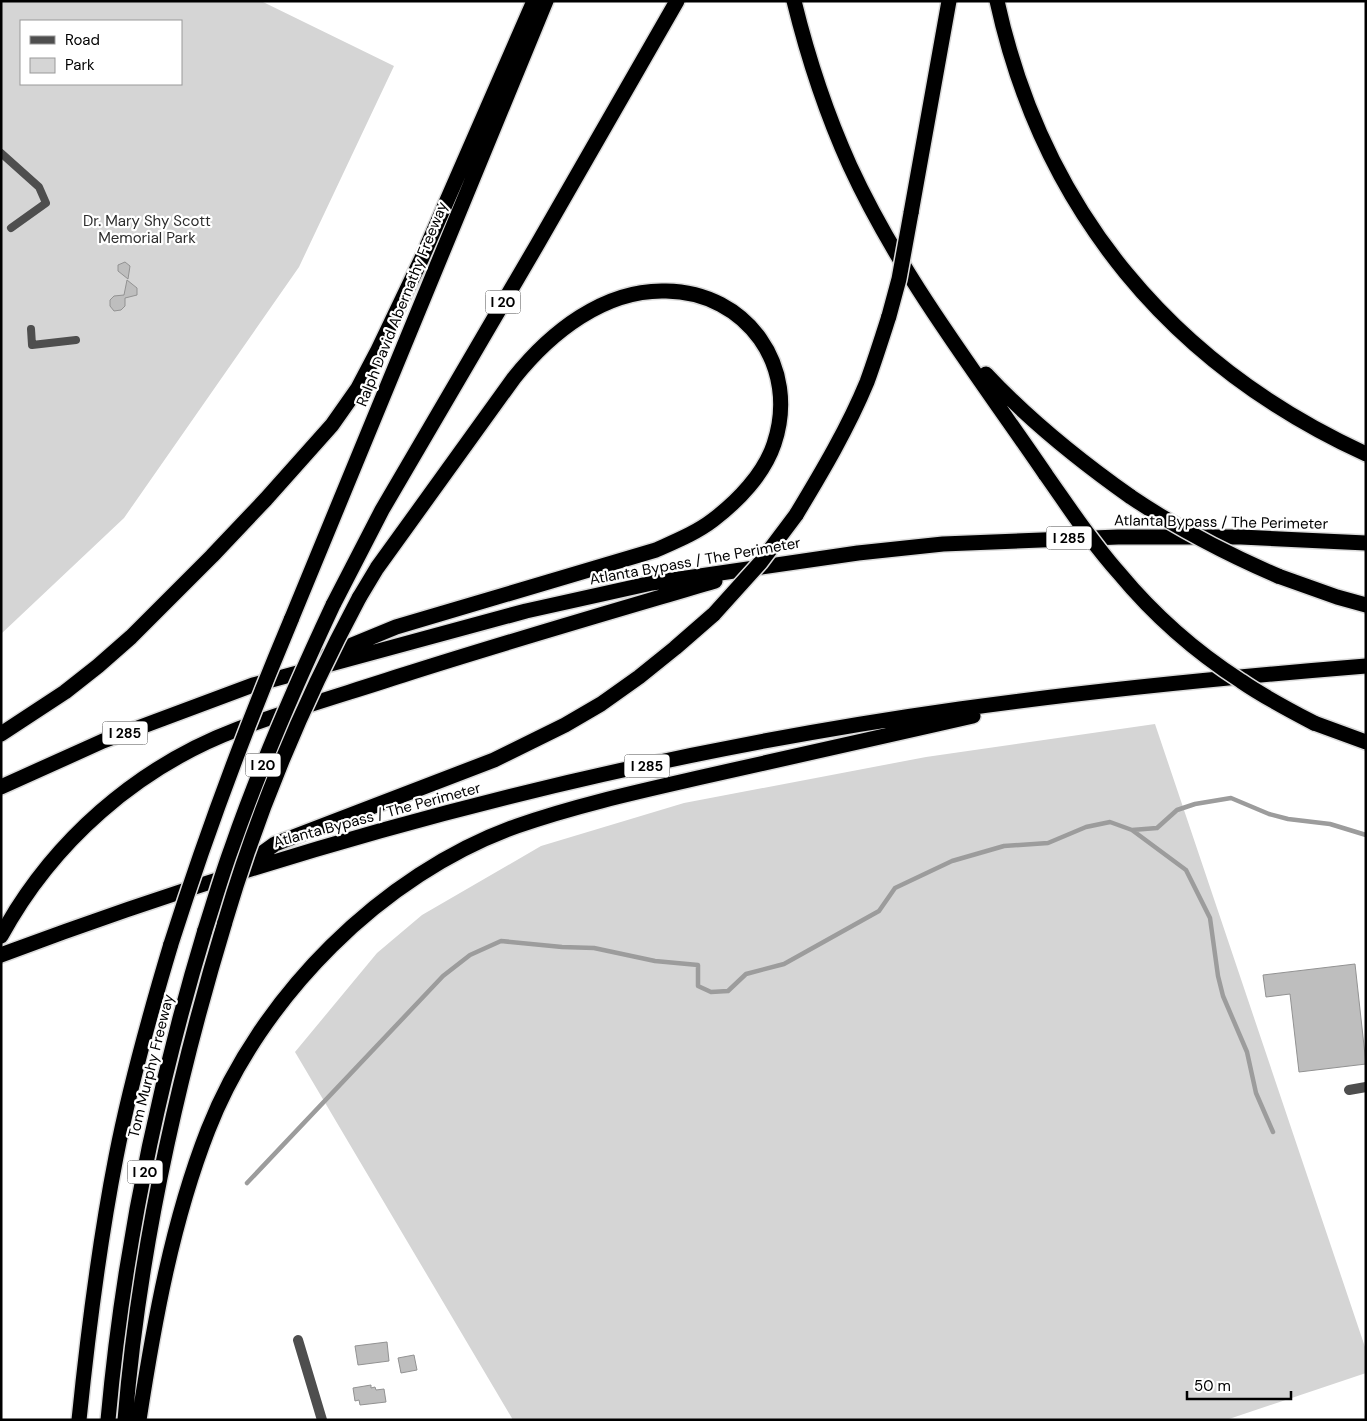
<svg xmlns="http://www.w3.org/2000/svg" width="1367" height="1421" font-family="'DM Sans',sans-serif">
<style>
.green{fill:#d5d5d5;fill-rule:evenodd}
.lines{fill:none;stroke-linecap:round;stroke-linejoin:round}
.stream{stroke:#9c9c9c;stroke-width:4.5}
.building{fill:#bebebe;stroke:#929292}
.highway-casing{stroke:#dbdbdb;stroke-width:18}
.lane{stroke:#4e4e4e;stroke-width:8}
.street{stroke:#4e4e4e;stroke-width:10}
.highway{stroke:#000;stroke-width:15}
.highway-bridge-casing{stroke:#dbdbdb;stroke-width:18;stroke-linecap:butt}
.highway-bridge{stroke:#000;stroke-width:15}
.labels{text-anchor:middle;stroke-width:4.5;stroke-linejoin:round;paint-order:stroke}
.shield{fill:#fff;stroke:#4c4c4c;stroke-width:1}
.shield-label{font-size:14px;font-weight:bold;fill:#000}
.park-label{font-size:15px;fill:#2c2c2c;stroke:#fff}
.street-label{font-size:15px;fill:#000;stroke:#fff}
</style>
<rect width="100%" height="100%" fill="#fff"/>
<path class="green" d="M1,1h260l133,65 -95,201 -175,251 -123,116zM21,21h160v63h-160z
M1155,724l211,626v23l-140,47h-713l-218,-368 82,-99 45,-38 119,-69 143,-43 242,-46z"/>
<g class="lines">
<path class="stream" d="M1132,830l25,-2 20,-18 18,-6 36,-6 38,16 19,5 42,5 36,11
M247,1183l196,-207 27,-21 31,-14 61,6 32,1 61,13 43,4v21l13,6 17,-1 18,-17 38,-10 95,-53 16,-23 57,-27 52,-15 44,-3 38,-16 24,-5 22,8 54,40 24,48 8,58 5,20 24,56 9,41 17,39"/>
</g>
<path class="building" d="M125,262l5,4 -2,13 -10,-8v-6z
M127,280l10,8v7l-12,3v8l-4,4 -7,1 -4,-5v-6l4,-4 10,-1z
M1355,964l11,100 -67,8 -9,-78 -24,3 -3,-22z
M387,1342l2,19 -31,4 -3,-19z
M414,1355l3,15 -16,3 -3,-15z
M371,1385v3l4,-1 1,3 8,-1 2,13 -26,3 -1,-5 -4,1 -2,-13z"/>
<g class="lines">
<g class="highway-casing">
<path id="highway" d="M794,1c14,57 32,112 56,165 51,111 128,209 196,309
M997,1c46,210 175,364 369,453
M911,213l38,-212
M986,374c43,46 94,87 145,123
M796,515c26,-43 52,-87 71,-133 8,-22 15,-44 22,-66
M1278,576l59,21 29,8
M333,605l49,-95 155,-265 140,-244
M291,620l255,-619
M323,657l73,-30 260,-77c20,-9 40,-17 57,-30 25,-19 51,-46 61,-76 26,-77 -27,-152 -108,-153 -62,-2 -116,42 -152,87l-137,190 -18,30
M1314,723l52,19
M1,734l64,-42 33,-26 33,-29 81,-81 54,-57 66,-74 26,-37 20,-38 43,-90 113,-259
M1,787l102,-46 150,-56 273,-74 126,-28 206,-30 85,-9 175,-7h123l125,6
M241,868l34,-24 219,-84 71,-35 36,-21 38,-27 36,-29 39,-34
M1,936c51,-94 136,-169 237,-207 54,-20 110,-36 165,-54 103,-33 207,-63 312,-94
M1,955c309,-116 632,-200 959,-246 135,-19 270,-32 406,-43
M79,1420c9,-88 20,-176 37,-263 14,-72 34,-143 55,-213
M108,1420c15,-166 49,-331 97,-490
M125,1420c14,-170 51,-336 100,-498
M139,1420c15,-97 33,-198 69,-290 52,-133 174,-256 309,-304 63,-22 129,-36 194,-51 88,-20 175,-39 262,-59"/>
</g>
<path class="lane" d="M1,153l38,34 7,16 -35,25
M31,329l1,16 44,-5"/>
<path class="street" d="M1349,1090l17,-3
M298,1340l24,80"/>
<use href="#highway" class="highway"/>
<g class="highway-bridge-casing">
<path id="highway-bridge" d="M889,316l10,-37 12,-66
M1046,475c24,34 46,68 73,98 34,41 77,79 122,108 23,16 48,29 73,42
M1131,497c46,31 96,57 147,79
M714,614l46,-51 36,-48
M225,922c33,-112 79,-221 134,-324
M205,930c9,-28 17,-56 27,-83 29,-83 64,-163 101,-242
M171,944c35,-110 75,-217 120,-324"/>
</g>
<use href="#highway-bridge" class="highway-bridge"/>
</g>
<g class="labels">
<g class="shield">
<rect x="485.5" y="290.5" width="35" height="23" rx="4"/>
<rect x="1046.5" y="526.5" width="45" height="23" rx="4"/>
<rect x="102.5" y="721.5" width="45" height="23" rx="4"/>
<rect x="245.5" y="753.5" width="35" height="23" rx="4"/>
<rect x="624.5" y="754.5" width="45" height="23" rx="4"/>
<rect x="127.5" y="1160.5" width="35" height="23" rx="4"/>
</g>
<g class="shield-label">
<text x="503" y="307">I 20</text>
<text x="1069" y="543">I 285</text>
<text x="125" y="738">I 285</text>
<text x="263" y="770">I 20</text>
<text x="647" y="771">I 285</text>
<text x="145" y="1177">I 20</text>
</g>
<g class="park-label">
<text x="147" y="226">Dr. Mary Shy Scott<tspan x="147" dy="17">Memorial Park</tspan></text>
</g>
<g class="street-label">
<text transform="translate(402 304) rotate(-68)" y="5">Ralph David Abernathy Freeway</text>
<text transform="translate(1221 522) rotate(1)" y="5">Atlanta Bypass / The Perimeter</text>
<text transform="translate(695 561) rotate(-10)" y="5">Atlanta Bypass / The Perimeter</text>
<text transform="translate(377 815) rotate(-15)" y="5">Atlanta Bypass / The Perimeter</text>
<text transform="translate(151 1066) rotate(-76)" y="5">Tom Murphy Freeway</text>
</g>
</g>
<rect width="1367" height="1421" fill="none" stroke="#000000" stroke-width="5"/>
<rect x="20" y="20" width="162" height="65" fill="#ffffff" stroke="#999999"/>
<rect x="30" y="36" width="25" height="8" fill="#4e4e4e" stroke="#999999"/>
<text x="65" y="45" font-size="15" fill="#000000">Road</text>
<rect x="30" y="58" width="25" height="15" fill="#d5d5d5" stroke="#999999"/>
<text x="65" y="70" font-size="15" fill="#000000">Park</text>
<path d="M1187 1391v8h104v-8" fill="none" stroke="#000000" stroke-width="2.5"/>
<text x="1194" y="1391" font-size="15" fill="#000000" stroke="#ffffff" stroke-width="4" paint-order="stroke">50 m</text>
</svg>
